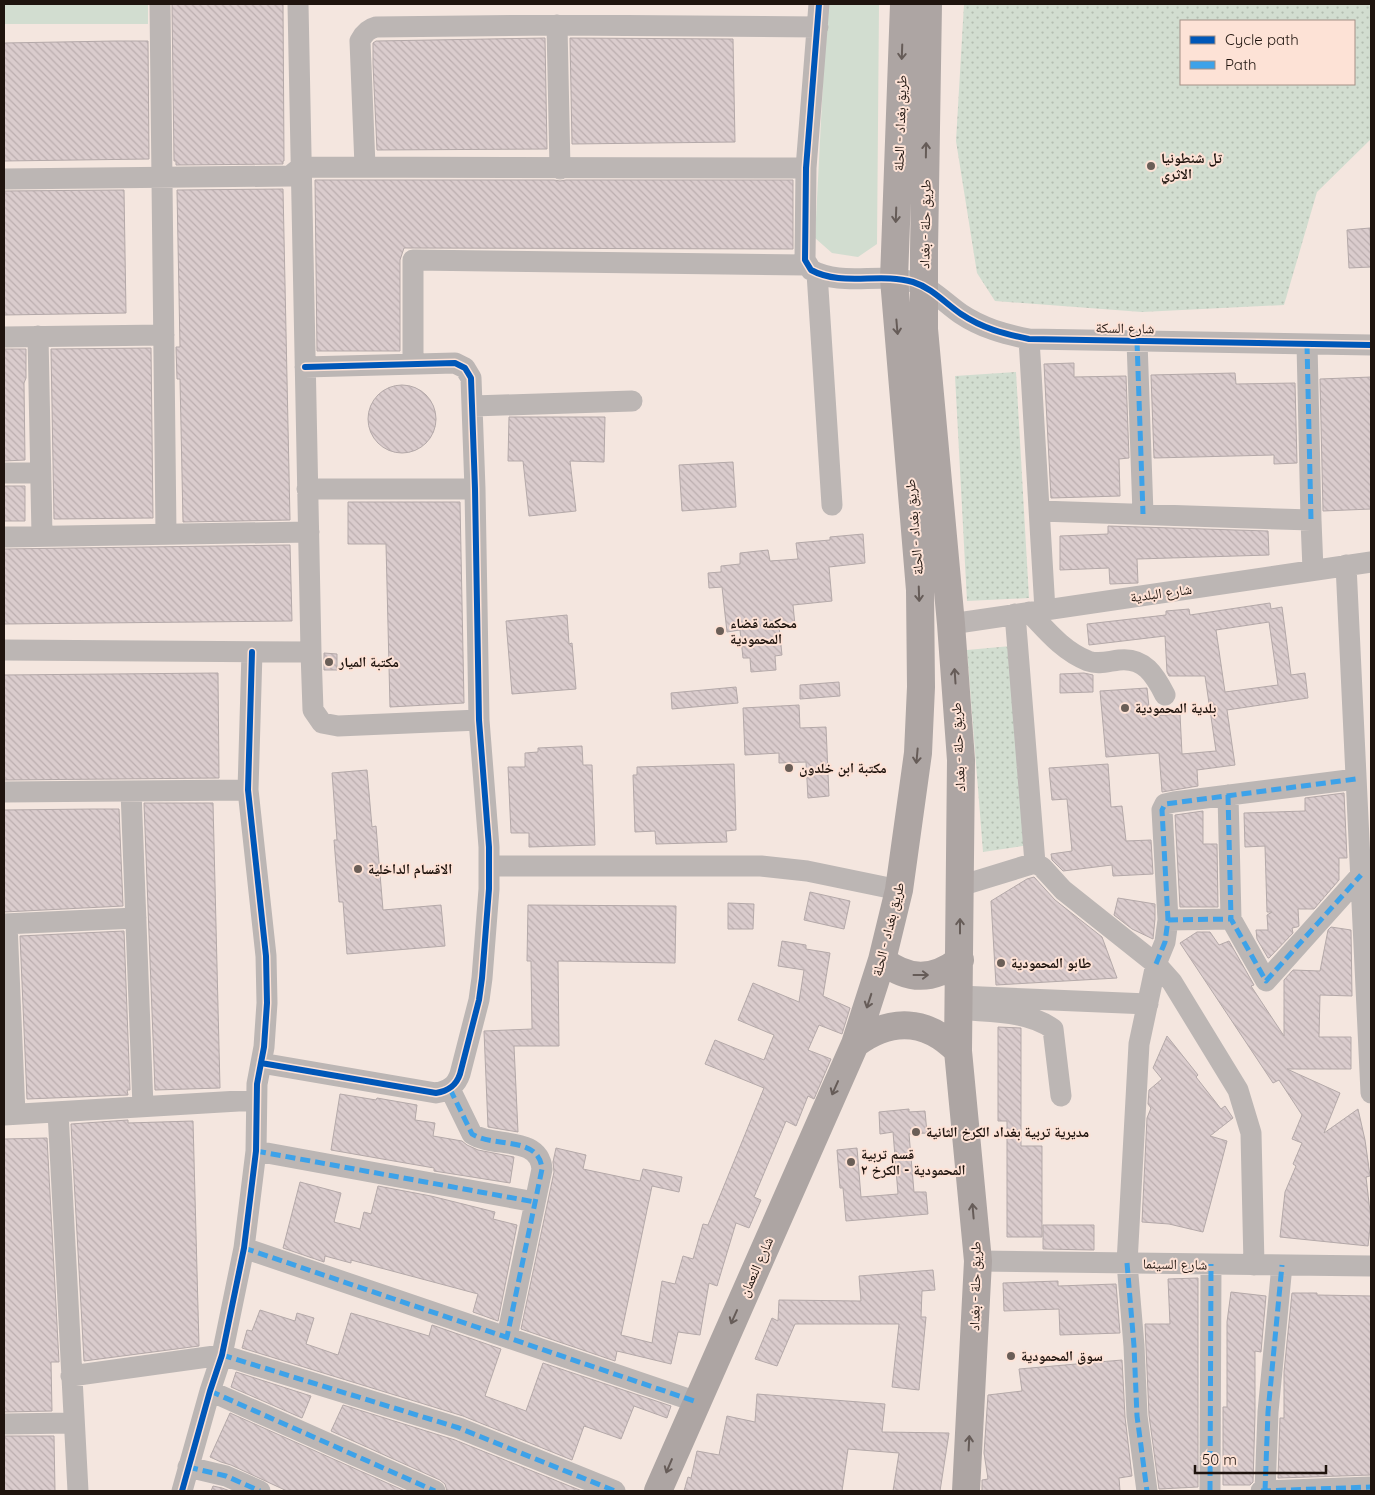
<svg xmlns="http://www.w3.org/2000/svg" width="1375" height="1495" font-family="Quicksand,'Noto Naskh Arabic',sans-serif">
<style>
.grass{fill:url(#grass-dots);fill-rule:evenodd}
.green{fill:#d2ddd0}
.building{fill:url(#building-back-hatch);stroke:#b4a9a9;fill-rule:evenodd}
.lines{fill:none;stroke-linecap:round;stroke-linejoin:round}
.minor{stroke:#bcb6b4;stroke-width:21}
.major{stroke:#ada5a3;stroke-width:28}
.quiet{stroke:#3da2e9;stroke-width:5;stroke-dasharray:10 5;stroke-linecap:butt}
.cycleway-casing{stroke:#fde2d6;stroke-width:9}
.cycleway{stroke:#0057b8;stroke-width:6}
.oneway{stroke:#665c58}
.poi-dot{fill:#6a5e57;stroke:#fde2d6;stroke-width:2}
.labels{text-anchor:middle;stroke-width:4;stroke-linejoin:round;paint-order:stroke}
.street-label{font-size:14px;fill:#1f140e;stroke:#fde2d6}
.poi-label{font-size:14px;font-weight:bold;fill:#1f140e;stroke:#fde2d6;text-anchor:start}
</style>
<defs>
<pattern id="grass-dots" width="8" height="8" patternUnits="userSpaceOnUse" patternTransform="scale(1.25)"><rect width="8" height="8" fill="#d2ddd0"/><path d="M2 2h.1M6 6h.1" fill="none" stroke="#b4bdb1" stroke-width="1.8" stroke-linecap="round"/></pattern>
<pattern id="building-back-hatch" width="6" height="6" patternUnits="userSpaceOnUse" patternTransform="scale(1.25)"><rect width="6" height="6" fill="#dacccd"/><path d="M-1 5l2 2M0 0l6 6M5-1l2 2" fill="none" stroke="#bbaeaf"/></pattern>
</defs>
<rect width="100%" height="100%" fill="#f4e6df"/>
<path class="grass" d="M964,4h407v135l-54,53 -33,113 -142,7 -147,-11 -18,-28 -21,-132zM1181,21h173v63h-173z
M1016,372l13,226 -62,3 -12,-225z
M1011,646l18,199 -46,7 -16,-202z"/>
<path class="green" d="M4,4h144v20h-144z
M827,4h52l-2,240 -19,13 -26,-4 -17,-15z"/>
<path class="building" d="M172,4h111l1,157h-1v3l-107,1v-4h-2z
M545,38l2,111 -170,1 -4,-86v-21l3,-2z
M570,38l163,1 2,103 -163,2z
M115,41h33l1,118 -145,2v-118z
M315,180h239l6,1 6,-1h227v69l-389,-1 -4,12v91h-83z
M283,189l7,331 -107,2 -3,-143h-3l-1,-32h4l-3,-157z
M124,190l2,123 -122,2v-124z
M1370,228l1,39 -22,1 -2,-38z
M151,348l2,170 -99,1 -3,-170z
M4,349h22v29l-2,5 1,77 -21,1z
M1074,363v14l52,-1 3,82 -10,1 1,37 -69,2 -7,-134z
M1235,373l1,11 59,-1 2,80 -23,1v-9l-120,3 -3,-83z
M1371,377v132l-48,2 -3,-132z
M368 419a34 34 0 1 1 68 0a34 34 0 1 1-68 0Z
M509,417h96l-1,45 -34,-1 6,50 -47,5 -6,-55h-15z
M733,462l3,45 -54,4 -3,-46z
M4,486h21v35h-21z
M348,502h112l4,201 -74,4 -4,-163h-38z
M1108,526l160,5 1,24 -132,4 1,24 -28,1 -1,-16 -49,2v-34l48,-2z
M863,534l2,29 -36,4 3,34 -39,4 2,20 -16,1 3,29 -7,1 1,14 -25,2 -1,-14h-7l-3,-28 -13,2 -5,-45 -13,1 -1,-15 13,-1v-6l19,-2v-11l28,-3 2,11 28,-2 -2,-16 34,-3v-3z
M290,545l2,76 -288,3v-75z
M1270,603l1,6 11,-2 9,68 14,-2 3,25 -81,12 8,55 -38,5 1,16 -36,6 -3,-39 -53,4 -6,-66 47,-3 3,28 30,-2 2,40 34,-3 -11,-75h-36l-2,-4 -2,-36 -76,9 -2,-21 79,-9v-4l23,-2 1,6zM1269,622l9,63 -53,7 -9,-62z
M567,615l2,29 3,-1 4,46 -64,5 -6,-73z
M324,653l13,1v16h-13z
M218,673l1,105 -215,2v-105z
M1084,673l9,2v17l-33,1v-19z
M839,682l1,14 -40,3v-14z
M736,687l2,16 -66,6 -1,-16z
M799,705l1,23 26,-1 3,69 -21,2 -2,-36 -27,1v-10l-34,2 -2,-47z
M582,746l1,19h9l3,80 -66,2v-14h-18l-3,-66h17v-14l13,-1v-4z
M734,764l2,66 -10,1 1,11 -71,2 -1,-13 -20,1 -2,-57h4v-8z
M1108,764l3,43 11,-1 4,35 25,-1 2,34 -40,2 -1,-11 -49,6 -11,-11 -1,-6 21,-3 -5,-52 -15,1 -3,-32z
M367,770l5,57 4,-1 7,84 58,-5 4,41 -98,8 -4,-52h-4l-5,-62h3l-5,-67z
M1344,793l3,65h-8v22l-25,29h-16l1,17 -2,1 -5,1 1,5 -24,25h-1l-11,-19 -1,-9h12l-1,-15 5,-3h-5l-2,-66 -20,1 -1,-34 61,-2v-13z
M144,803h69l7,285 -65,2z
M92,809h27l4,97 -119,6v-102z
M1203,811v33h14l1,63h-38l-5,-92z
M1034,877l21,23 47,37 15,41 -121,7 -5,-84 36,-22z
M810,892l40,9 -6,28 -40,-9z
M1118,898l37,6v15l-2,20 -21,-10 -18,-14z
M728,903l26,1 -1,25h-25z
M528,905l148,1 -1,57 -117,-2 1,85h-45l4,86 -30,-5 -4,-96 48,-2 -1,-68h-4z
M1331,927l20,3 1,66 -32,-1 -1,42h32v32h-64l53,24 -16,40 34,-24 7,31 5,36 -4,1 5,43 -3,26 -88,-9 5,-45 11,-26 -3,-2 9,-21 -10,-4 10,-24 -23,-35 -6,3 -93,-140 17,-11h13l9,13 10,-4 25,44 -3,1 33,50v-56l9,-10 27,1 8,-41z
M124,931l6,159h-3l1,5 -101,4 -7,-163z
M782,941l24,4v4l24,4 -7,43 27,12 -8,26 -23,-9 -11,25 23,9 -17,40 -6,-3 -12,30 -10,-5 -32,76 7,3 -12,28 -13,-5 -19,63 -8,-3 -9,52 -22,-3 -7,32 -54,-13 -2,10 -94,-32 33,-157 -1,-10 3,-14 30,7 -3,14 57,12 3,-12 39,8 -3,15 -27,-6 -31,149 31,8 10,-62 13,3 8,-28 10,3 10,-35 5,1 56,-137 -59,-24 10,-24 49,20 10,-25 -36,-15 15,-37 46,19 5,-32 -26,-4z
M998,1027l23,1v118h21v91h-35v-116h-9z
M1167,1036l31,39 -2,2 25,32 4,-3 8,12 -23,18 17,5 -24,91 -34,-8 -27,-2 5,-104 4,-10 -3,-4 1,-14 13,-11 -9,-11z
M340,1094l36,6 1,-2 40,7 -2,15 20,3 -2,13 29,5 5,4 11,5 36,7 -4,26 -76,-12v-3l-103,-18z
M909,1109v3l16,-1 2,22 -18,1 5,58h12l2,22 -82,7 -3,-33h-3l-3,-38 20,-2 4,49 37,-3 -5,-62 -13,2 -1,-22z
M128,1120v3l65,-2 6,225 -115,15 -13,-237z
M47,1138l12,224h-8l1,49 -48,1v-273z
M300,1182l41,11 -7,29 26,7 4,-17 7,2 7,-28 53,10 64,16 -2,7 24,6 -19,96 -25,-9 5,-18 -127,-34v3l-26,-7 -1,6 -41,-14z
M1043,1225h51v25l-51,-1z
M933,1270l2,20 -13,1 -1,26h5l-7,73 -27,-3 7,-63h-104l-18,42 -22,-7 17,-41 6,3 1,-21 82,1 -2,-25z
M1198,1278v209l-39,2 -10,-74 -4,-91h25l-2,-45z
M1058,1281v5l58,-2 4,49 -60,2 -1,-26 -55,2 -1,-28z
M1231,1292l35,4 -5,56 -6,-1v64l-2,67 -3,3h-27v-78h4v-85z
M1292,1293h25v2l54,1v179l-93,3 2,-60h4v-46z
M260,1310l35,11 2,-8 17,5 -8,26 32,11 13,-42 78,23 3,-11 69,24 -16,47 41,15 17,-48 128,43 -4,12 -33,-12 -13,33 -37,-13 -12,34 -109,-44 -221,-68 5,-18 5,1z
M1122,1360l3,57 7,59 -13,2 1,13h-138v-11l6,-1 -4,-26 4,-58 34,-4 -3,-22z
M236,1372l75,24 -9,22 -71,-31z
M757,1394l128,10 -3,28 67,1 -9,58h-47l6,-38 -51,-4 -6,42h-158l4,-14 3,1 6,-27 22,4 8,-39 28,6z
M343,1405l112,35 127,51h-135l-2,-7 -5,-4 -109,-49z
M230,1413l175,78h-118l-56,-26 -10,-3 -11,-5z
M4,1436h50l1,55h-51z
M213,1486l9,2 8,3h-19z"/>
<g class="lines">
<path class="minor" d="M160,4l6,530
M298,4l13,648 2,58 9,13 16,3 141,-6
M819,4l-13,164 -1,92 6,10c31,17 68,2 102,12 19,6 32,21 48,32 21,14 43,20 68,25l342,6
M557,25l3,144
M365,166l-5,-125c4,-8 8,-12 16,-14l181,-2 261,2
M4,179l286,-3 11,-9 505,1
M817,273l15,232
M38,336l4,200
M4,337l160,-2
M1029,339l16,271
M1137,341l6,173
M1307,344l4,176
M413,364v-104l393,5
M473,406l159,-5
M4,473h36
M307,489h168
M1040,511l271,9 2,50
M4,537l305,-5
M1346,565l25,528
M1029,612c18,19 34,39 59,49 11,4 21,0 31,-1 25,-3 36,15 46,35
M1015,614l20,249 7,4 21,23 93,74 16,18 66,108 13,43 3,132
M951,624l420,-62
M4,650l307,2
M131,791l12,316
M4,792l244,-2
M1228,795l3,124 35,62 95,-106
M490,866h271l46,5 92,19
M960,886l75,-23
M1168,920l63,-1
M4,924l132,-6
M7,924l8,190
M959,996l189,8
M969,1010c27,2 61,2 84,19l8,67
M261,1063l175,30c12,-2 20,-7 24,-19l19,-74 3,-22 7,-89v-42l-10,-127 -4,-231 -4,-111 -6,-10 -10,-5 -150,4
M450,1089l22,45c21,14 67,1 70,35l-35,168
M58,1112l20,379
M4,1115l252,-15
M256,1151l279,51
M244,1248l453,154
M978,1261l393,5
M71,1376l151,-21 237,73 156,63
M210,1391l225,100
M4,1424l69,-1
M188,1467l38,9 34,15
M182,1491l28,-100 12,-36 22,-107 12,-97 1,-67 7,-37 3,-44 -1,-47 -18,-166 4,-138
M1147,1491l-10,-75 -3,-70 -7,-83 12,-219 17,-80 9,-22 3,-22 -6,-110 3,-6 9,-2 182,-23
M1210,1491l1,-227
M1261,1491l110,-4
M1265,1491l3,-79 14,-147"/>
<path class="major" d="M928,4l-4,247v78l27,295 10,136 -3,291 20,210 -12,230
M882,960c26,21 51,21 78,0
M855,1044c36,-27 72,-25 103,7
M658,1491l197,-447 27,-84 17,-70 19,-137 3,-66 -1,-97 -26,-311 10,-275"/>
<path class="quiet" d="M1137,341l6,173
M1307,344l4,176
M1228,795l3,124 35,62 95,-106
M1168,920l63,-1
M1156,964l9,-22 3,-22 -6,-110 3,-6 191,-25
M450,1089l22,45c21,14 67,1 70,35l-35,168
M256,1151l279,51
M244,1248l453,154
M1127,1263l7,83 3,70 10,75
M222,1355l237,73 156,63
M210,1391l225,100
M188,1467l38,9 34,15
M1210,1491l1,-227
M1261,1491l110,-4
M1265,1491l3,-79 14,-147"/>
<g class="cycleway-casing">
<path id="cycleway" d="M819,4l-13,164 -1,92 6,10c31,17 68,2 102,12 19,6 32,21 48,32 21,14 43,20 68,25l342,6
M261,1063l175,30c12,-2 20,-7 24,-19l19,-74 3,-22 7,-89v-42l-10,-127 -4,-231 -4,-111 -6,-10 -10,-5 -150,4
M182,1491l28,-100 12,-36 22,-107 12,-97 1,-67 7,-37 3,-44 -1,-47 -18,-166 4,-138"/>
</g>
<use href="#cycleway" class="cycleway"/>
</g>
<defs><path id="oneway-shaft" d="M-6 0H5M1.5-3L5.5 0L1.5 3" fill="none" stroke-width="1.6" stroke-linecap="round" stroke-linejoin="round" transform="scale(1.25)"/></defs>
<g class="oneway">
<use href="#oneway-shaft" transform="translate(902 52) rotate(92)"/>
<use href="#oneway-shaft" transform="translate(926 150) rotate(-89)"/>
<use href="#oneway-shaft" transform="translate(896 215) rotate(92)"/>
<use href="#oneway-shaft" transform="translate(897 327) rotate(85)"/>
<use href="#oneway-shaft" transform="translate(919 594) rotate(88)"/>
<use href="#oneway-shaft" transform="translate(955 676) rotate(-94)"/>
<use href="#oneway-shaft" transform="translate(917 756) rotate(95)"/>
<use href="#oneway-shaft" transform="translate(960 926) rotate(-90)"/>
<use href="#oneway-shaft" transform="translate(921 975)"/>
<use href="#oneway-shaft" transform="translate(869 1001) rotate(108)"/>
<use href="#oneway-shaft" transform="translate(835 1088) rotate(114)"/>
<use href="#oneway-shaft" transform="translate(973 1211) rotate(-95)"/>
<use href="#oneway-shaft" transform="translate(734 1317) rotate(114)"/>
<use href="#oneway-shaft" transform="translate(969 1443) rotate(-87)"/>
<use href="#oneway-shaft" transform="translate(669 1466) rotate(113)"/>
</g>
<g class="poi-dot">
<circle cx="1151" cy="166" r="5"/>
<circle cx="720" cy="631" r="5"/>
<circle cx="329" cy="662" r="5"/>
<circle cx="1125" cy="708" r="5"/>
<circle cx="789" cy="768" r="5"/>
<circle cx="358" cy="869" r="5"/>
<circle cx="1001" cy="963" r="5"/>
<circle cx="916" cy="1132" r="5"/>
<circle cx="851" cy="1162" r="5"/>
<circle cx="1011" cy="1356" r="5"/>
</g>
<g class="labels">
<g class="street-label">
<text transform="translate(900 123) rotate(-88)" y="5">طريق بغداد - الحلة</text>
<text transform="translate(925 224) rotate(-89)" y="5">طريق حلة - بغداد</text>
<text transform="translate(1125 328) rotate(1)" y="5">شارع السكة</text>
<text transform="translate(914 527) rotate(-95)" y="5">طريق بغداد - الحلة</text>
<text transform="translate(1161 593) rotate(-8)" y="5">شارع البلدية</text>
<text transform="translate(958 747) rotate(-93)" y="5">طريق حلة - بغداد</text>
<text transform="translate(888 929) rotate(-76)" y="5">طريق بغداد - الحلة</text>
<text transform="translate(1175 1264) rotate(1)" y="5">شارع السينما</text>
<text transform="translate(756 1267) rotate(-66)" y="5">شارع النعمان</text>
<text transform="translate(975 1286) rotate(-89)" y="5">طريق حلة - بغداد</text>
</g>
<g class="poi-label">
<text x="1161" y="163">تل شنطونيا<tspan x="1161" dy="16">الاثري</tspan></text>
<text x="730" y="628">محكمة قضاء<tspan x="730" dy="16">المحمودية</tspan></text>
<text x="339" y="667">مكتبة الميار</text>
<text x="1135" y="713">بلدية المحمودية</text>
<text x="799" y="773">مكتبة ابن خلدون</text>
<text x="368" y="874">الاقسام الداخلية</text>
<text x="1011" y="968">طابو المحمودية</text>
<text x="926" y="1137">مديرية تربية بغداد الكرخ الثانية</text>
<text x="861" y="1159">قسم تربية<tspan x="861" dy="16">المحمودية - الكرخ ٢</tspan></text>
<text x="1021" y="1361">سوق المحمودية</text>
</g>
</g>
<rect width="1375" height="1495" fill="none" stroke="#1f140e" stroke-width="10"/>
<rect x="1180" y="20" width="175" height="65" fill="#fde2d6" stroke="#a49086"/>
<rect x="1190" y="36" width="25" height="8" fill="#0057b8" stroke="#a49086"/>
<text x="1225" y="45" font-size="15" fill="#1f140e">Cycle path</text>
<rect x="1190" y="61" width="25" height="8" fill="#3da2e9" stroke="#a49086"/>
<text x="1225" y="70" font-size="15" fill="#1f140e">Path</text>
<path d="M1195 1465v8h131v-8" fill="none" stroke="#1f140e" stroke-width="2.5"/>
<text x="1202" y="1465" font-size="15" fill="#1f140e" stroke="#fde2d6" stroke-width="4" paint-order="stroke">50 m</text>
</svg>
